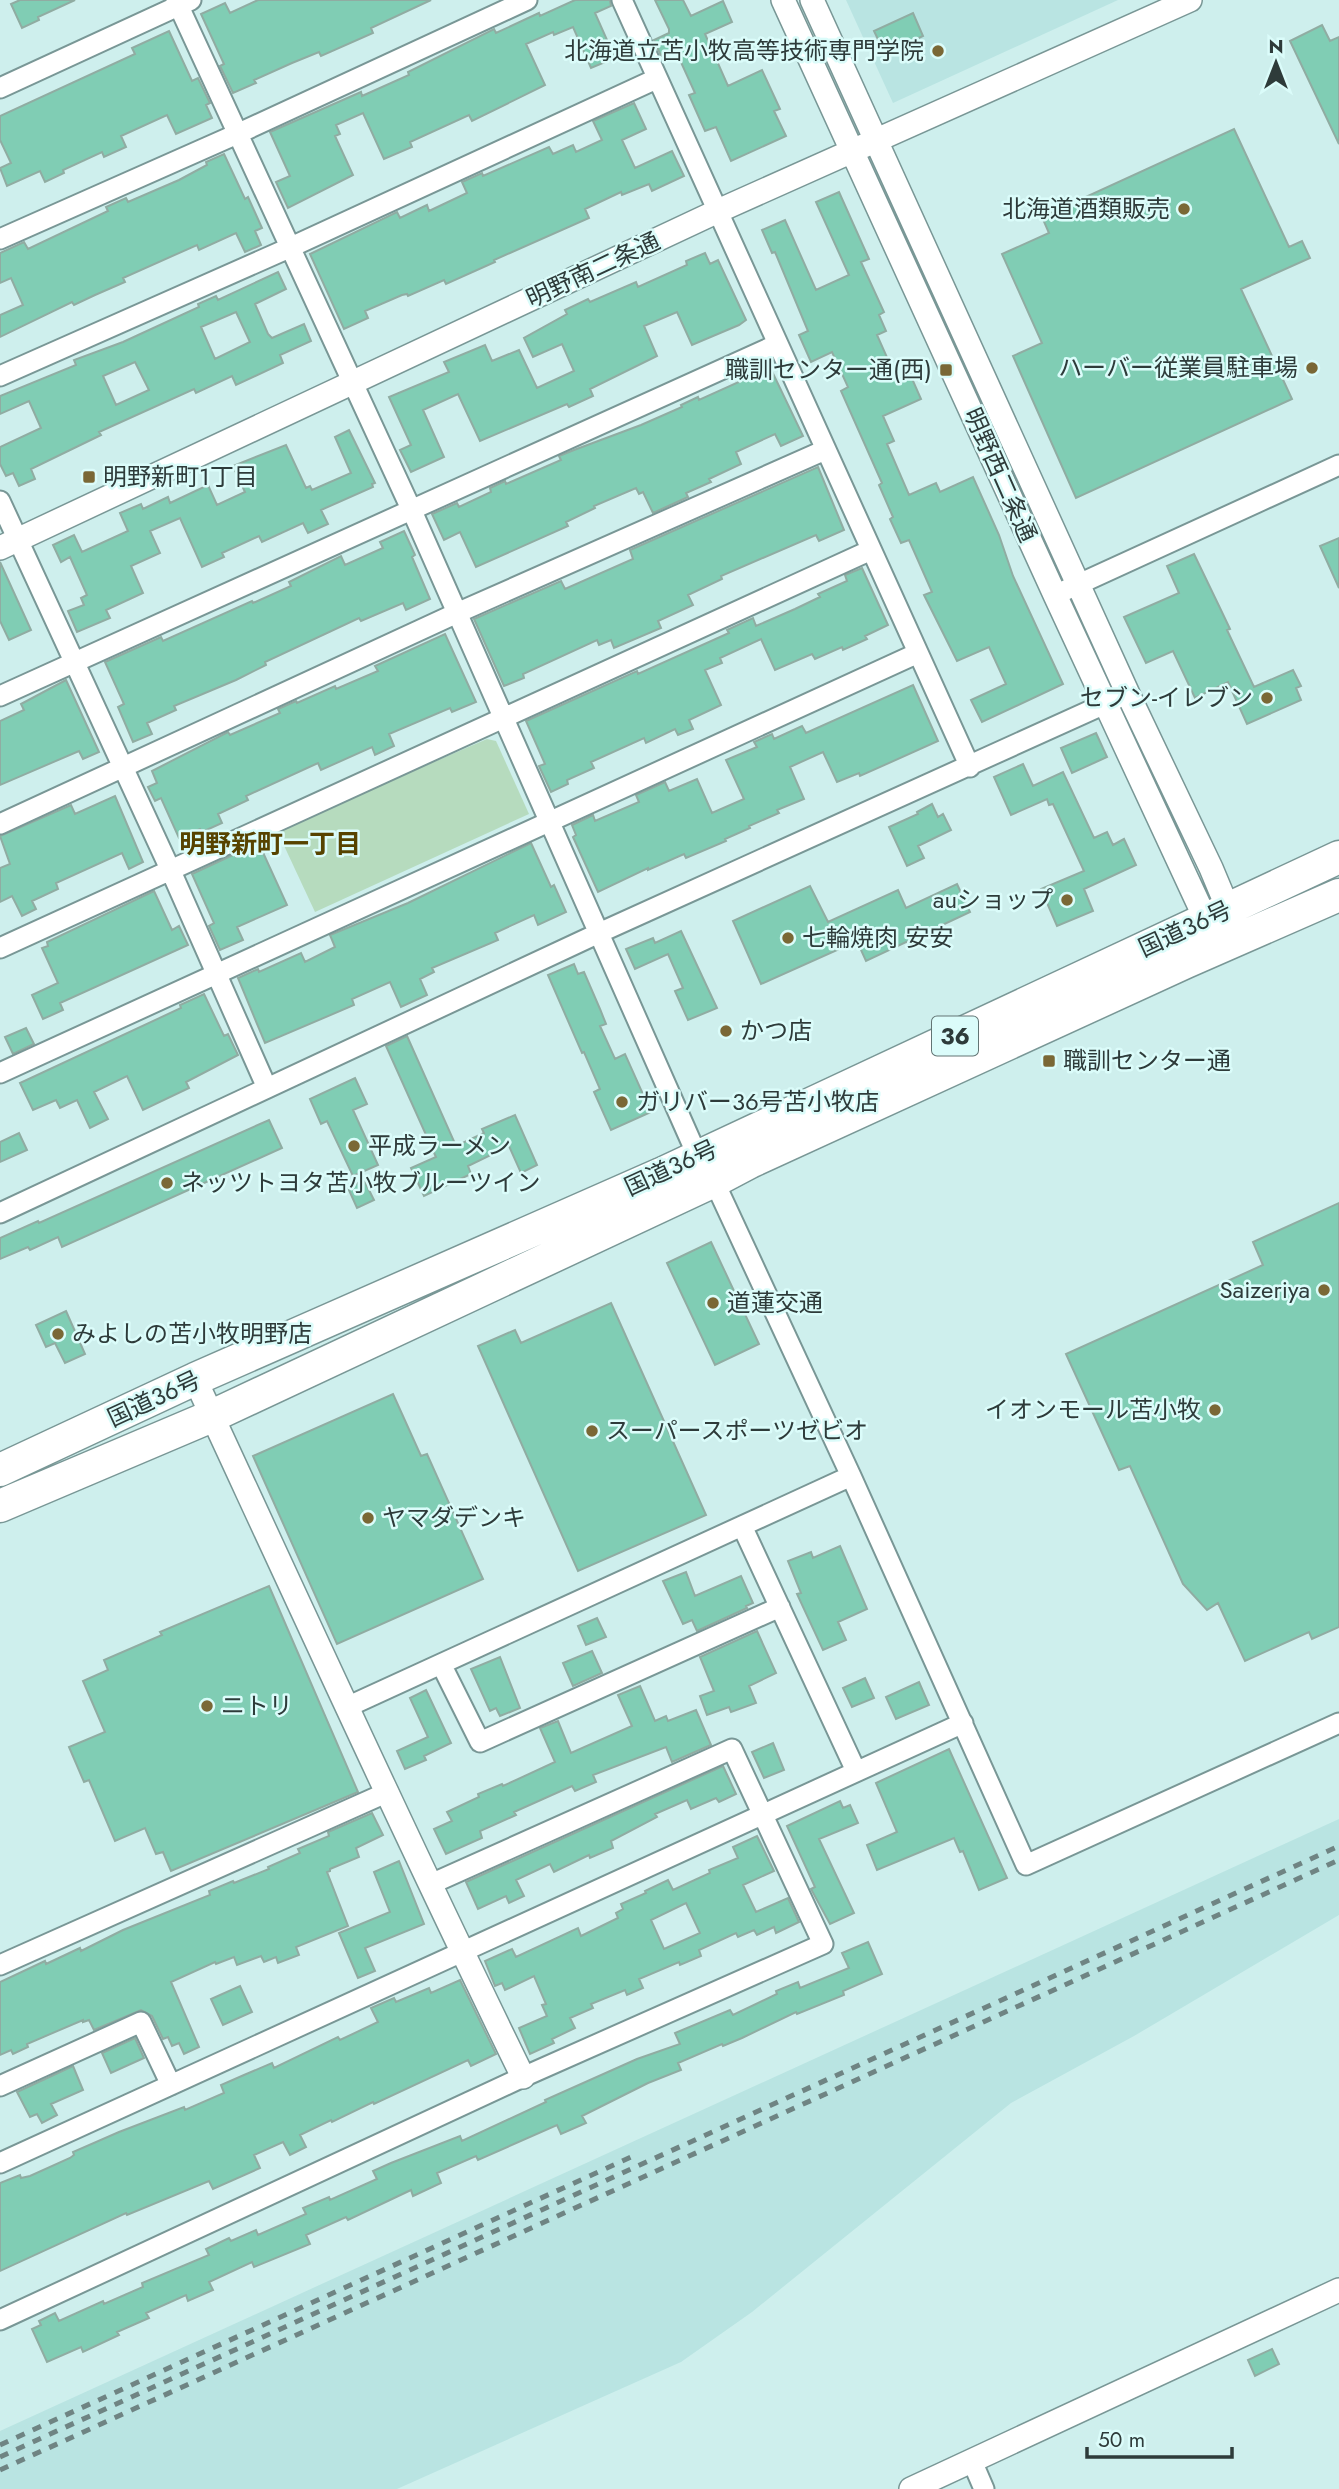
<svg xmlns="http://www.w3.org/2000/svg" width="1339" height="2489" font-family="Jost,'Noto Sans JP',sans-serif">
<style>
.built{fill:#b9e4e2}
.green{fill:#b6dbbe}
.building{fill:#80cdb4;stroke:#90aca2;stroke-width:2;fill-rule:evenodd}
.lines{fill:none;stroke-linecap:round;stroke-linejoin:round}
.minor-casing{stroke:#799796;stroke-width:23}
.tertiary-casing{stroke:#799796;stroke-width:26}
.trunk-casing{stroke:#799796;stroke-width:35}
.minor{stroke:#fff;stroke-width:19}
.tertiary{stroke:#fff;stroke-width:23}
.trunk{stroke:#fff;stroke-width:32}
.rail{stroke:#6f8483;stroke-width:5;stroke-dasharray:9 9;stroke-linecap:butt}
.poi-dot{fill:#7a6836;stroke:#dbfcfa;stroke-width:2.5}
.labels{text-anchor:middle;stroke-width:5;stroke-linejoin:round;paint-order:stroke}
.shield{fill:#dbfcfa;stroke:#627574;stroke-width:2}
.shield-label{font-size:23px;font-weight:bold;fill:#2e3b3a}
.poi-label{font-size:24px;fill:#2e3b3a;stroke:#dbfcfa;text-anchor:start}
.street-label{font-size:24px;fill:#2e3b3a;stroke:#dbfcfa}
.neighbourhood-label{font-size:26px;font-weight:bold;fill:#574300;stroke:#dbfcfa}
</style>
<rect width="100%" height="100%" fill="#ceefed"/>
<path class="built" d="M846,0h272l-225,103z
M1339,1819v96l-205,121 -123,67 -259,209 -71,50 -284,127h-397v-58z"/>
<path class="green" d="M487,739l9,2 33,73 -214,98 -35,-75 3,-10z"/>
<path class="building" d="M20,0h55l-37,17 1,3 -17,8 -11,-24z
M258,0h173l-60,28 2,5 -52,23 -2,-4 -27,11 -38,17 2,3 -23,10 -13,-27 4,-2 -23,-50 24,-11 5,10z
M575,0h35l1,6 -16,7 20,45 -24,10 -18,-41 -19,8 -1,-3 -27,12 19,41 -73,36 -3,-6 -59,27 2,5 -28,12 -21,-46 -27,12 4,9 -5,2 18,39 -65,33 -12,-26 14,-6 -20,-44 91,-40 1,4 47,-21 -1,-3 86,-43 2,4 43,-20 1,3z
M655,0h28l8,16 32,-15 9,21 -27,12 23,52 34,-16 18,39 -6,2 12,25 -55,25 -15,-34 -11,4 -16,-36 6,-2 -20,-44 -14,7 -7,-16 15,-7v-4z
M913,13l10,23 -38,18 -11,-23z
M1322,25l8,16 9,-4v107l-49,-103z
M169,31l23,50 6,-3 12,25 -4,2 6,13 -36,16 -9,-19 -46,21 5,11 -22,10 -2,-5 -39,18 1,3 -19,9 -5,-11 -33,15 -7,-18 11,-5 -11,-23v-24l135,-62 -3,-6z
M634,103l12,26 -24,11 13,28 37,-17 12,25 -32,15 -3,-7 -27,11 -1,-3 -36,17 4,9 -95,42 1,2 -49,22 -2,-4 -36,16 -1,-2 -5,1 -37,16 3,7 -24,11 -34,-75 87,-42 3,6 27,-13 2,6 38,-18 -5,-11 20,-9 1,3 66,-29 4,7 20,-9 3,7 26,-12 -9,-19z
M1234,129l55,118 13,-6 8,17 -69,31 51,110 -216,99 -63,-142 29,-13 -40,-89 47,-21 -7,-16z
M224,154l21,45 3,-2 14,31 -7,3 6,14 -16,7 -9,-19 -37,17 -2,-5 -74,33 2,4 -30,13 -21,10 -2,-3 -72,35v-22l23,-10 -12,-27 -11,5v-30l24,-11 4,7 80,-38 -2,-4 20,-9 2,4 51,-22 28,-15 -1,-3z
M839,192l30,67 -8,3 23,50 -5,3 7,16 -9,4 20,45 13,-6 11,25 -38,17 11,25 -7,3 22,51 27,-12 4,9 33,-15 26,58 14,41 50,108 -81,38 -11,-22 35,-16 -17,-37 -32,14 -33,-66 8,-3 -23,-52 -8,3 -11,-24 3,-2 -14,-32 3,-2 -41,-92 7,-4 -16,-35 -21,10 -12,-27 9,-4 -33,-79 -3,1 -10,-23 23,-10 31,70 33,-15 -33,-73z
M705,253l5,11 8,-4 28,60 -7,5 -47,20 -15,-33 -33,14 13,30 -67,33 3,7 -24,11 -2,-3 -87,37 -22,-47 -35,16 21,47 -33,15 -11,-22 11,-5 -22,-48 60,-25 -5,-10 41,-17 7,16 27,-11 18,38 37,-17 -12,-27 -29,13 -9,-19 43,-24 -2,-4 23,-11 2,3 46,-20 2,5 49,-22 -1,-4z
M278,272l8,17 -31,15 13,30 4,4 32,-14 7,17 -31,14 3,8 -47,22 -4,-9 -36,17 -2,-4 -95,43 2,3 -70,34 4,10 -16,7 -6,-13 -7,3 -6,-12v-17l41,-19 -12,-27 -29,13v-18l76,-31 -2,-5 49,-18 76,-35 -1,-3 18,-8 2,4zM236,312l14,30 -35,17 -14,-32zM135,362l14,28 -33,15 -13,-29z
M768,363l35,73 -22,10 -6,-12 -39,18 5,12 -32,15 2,3 -25,11 2,4 -35,16 -10,-21 -4,2 -3,-6 -42,18 1,2 -29,14 2,4 -92,41 -16,-35 -16,8 -12,-26 25,-11 2,4 32,-15 -1,-4 15,-7 1,3 55,-24 -2,-4 15,-6 67,-25 41,-18 -1,-2 17,-8 1,3 51,-23 -2,-5z
M349,430l26,53 -3,1 1,3 -52,23 7,14 -20,9 -5,-10 -41,19 -3,-6 -37,17 2,4 -22,10 -22,-49 -30,13 10,22 -29,13 12,27 -37,17 4,8 -33,14 -9,-21 16,-6 -3,-7 6,-3 -17,-38 -9,5 -8,-17 21,-10 8,17 46,-21 -8,-18 21,-9 2,5 25,-12 2,6 38,-18 9,20 28,-13 -12,-26 53,-21 20,43 4,-2 2,4 39,-17 -16,-36z
M818,467l26,63 -25,11 -3,-6 -95,41 1,3 -34,16 5,10 -35,16 3,7 -47,20 -3,-8 -12,5 -2,-5 -74,34 1,4 -20,8 -30,-67 87,-38 4,8 68,-30 -3,-9z
M404,531l11,24 -3,2 18,42 -24,11 -3,-7 -42,18 -2,-3 -94,44 1,3 -30,15 -62,26 2,4 -29,13 5,11 -19,8 -15,-35 6,-3 -19,-42 56,-25 2,4 89,-40 1,2 38,-17 -2,-4 52,-26 4,9 38,-17 -3,-6z
M1339,538v50l-19,-42z
M1194,554l26,54 10,21 -3,1 27,57 39,-17 8,16 -5,2 5,12 -54,24 -19,-42 -33,16 -22,-47 -27,12 -22,-46 55,-24 -12,-27z
M0,562l31,68 -22,10 -9,-19z
M862,568l26,57 -23,11 2,3 -24,11 -1,-3 -27,12 -3,-5 -37,16 -14,-31 -41,19 2,5 -17,7 16,35 -32,15 4,9 -15,6 -3,-6 -29,14 -2,-5 -53,24 3,6 -27,12 1,4 -17,8 -12,-26 6,-2 -19,-43 111,-50 1,3 91,-41 -2,-3 26,-12 3,8 39,-17 25,-12 -2,-3 29,-13 -2,-6z
M445,634l31,68 -24,10 -2,-4 -61,26 5,12 -19,9 -3,-8 -51,23 -3,-7 -72,33 2,4 -30,14 4,9 -20,9 -2,-3 -21,9 -18,-40 -6,3 -7,-14 9,-4 -5,-12 76,-39 2,3 50,-22 -2,-4 18,-8 1,2 38,-17 1,3 42,-18 -3,-5z
M66,680l33,72 -16,7 -4,-8 -79,34v-64l24,-11 -3,-6z
M913,685l25,56 -78,35 -1,-3 -22,9 -14,-30 -33,15 14,32 -27,11 2,3 -30,13 1,2 -25,11 1,2 -40,17 -2,-4 -36,16v-2l-50,24 -25,-55 3,-2 -4,-10 21,-10 2,6 44,-19 -3,-7 29,-13 4,9 28,-12 15,34 32,-14 -18,-39 31,-13 -3,-5 18,-8 2,5 28,-13 4,7z
M1096,733l11,24 -35,16 -11,-25z
M1023,764l10,22 30,-14 31,66 13,-6 6,13 11,-6 12,26 -52,24 9,22 -36,15 -16,-37 43,-18 -31,-67 -4,1 -2,-6 -36,16 -17,-38z
M115,796l28,66 -14,7 -7,-16 -66,30 2,6 -26,12 4,8 -14,7 -10,-20 -12,6v-34l10,-4 -10,-28 71,-31 4,9z
M932,804l6,13 5,-3 8,16 -33,16 6,12 -17,8 -18,-39 29,-13 -1,-2z
M531,843l20,44 3,-2 12,27 -28,13 -4,-10 -39,18 3,7 -66,28 2,4 -14,7 7,16 -26,12 -11,-25 -38,17 2,6 -89,38 -27,-65 20,-9 1,3 42,-19 4,9 30,-15 -5,-12 78,-32z
M260,846l27,59 -50,22 6,13 -23,10 -11,-24 5,-3 -22,-49 43,-20 1,3z
M957,884l13,28 -104,49 -9,-20 -96,43 -28,-63 77,-35 18,36 70,-32 8,18z
M154,891l18,39 7,-4 9,19 -128,58 3,7 -20,9 -11,-24 26,-12 -16,-35 6,-2 -1,-4z
M681,931l36,77 -29,12 -13,-29 8,-3 -15,-34 -33,15 -9,-20 27,-11 2,5z
M574,964l4,10 6,-2 16,37 6,15 -6,2 15,33 10,-5 26,58 -40,18 -17,-38 6,-3 -16,-37 -2,1 -34,-78z
M204,994l20,42 4,-2 10,21 -52,27 3,6 -46,22 -16,-34 -33,16 14,27 -18,9 -13,-28 -17,8 -4,-8 -23,10 -13,-27 161,-75 -1,-3z
M26,1028l8,16 -21,10 -8,-17z
M407,1036l49,110 28,-13 -2,-4 33,-14 22,50 -16,8 -12,-27 -41,20 3,8 -47,22 -13,-28 25,-11 -50,-111z
M355,1078l12,26 -14,6 25,55 -25,11 -26,-55 -6,3 -11,-25z
M269,1120l13,28 -220,99 -4,-10 -28,13 -2,-3 -28,12v-21l38,-17 1,2z
M19,1133l8,17 -27,12v-20z
M364,1180l10,20 -17,8 -9,-20z
M1339,1203v424l-27,12 -3,-7 -64,29 -27,-58 -11,7 -24,-26 -53,-118 -11,4 -53,-116 197,-89 -10,-23z
M711,1242l48,102 -44,21 -48,-102z
M611,1303l95,212 -128,56 -100,-225 37,-16 6,13z
M66,1311l19,43 -20,9 -10,-20 -9,4 -10,-22z
M393,1394l28,62 6,-2 56,125 -146,65 -84,-188z
M840,1546l27,63 -29,13 8,18 -23,10 -26,-56 4,-1 -13,-32 23,-9 2,6z
M686,1572l9,24 46,-20 12,27 -7,3 1,2 -50,23 -5,-11 -9,4 -20,-43z
M269,1586l89,206 -187,79 -8,-19 -7,2 -11,-26 -30,13 -26,-61 -5,2 -15,-35 36,-15 -22,-51 25,-11 -4,-10 58,-25 -2,-3z
M597,1618l9,19 -20,8 -8,-19z
M757,1631l19,42 -27,13 7,17 -25,9 -2,-5 -22,8 -7,-19 14,-5 -14,-34z
M592,1651l10,22 -29,13 -10,-23z
M500,1657l20,51 -20,8 -4,-8 -6,3 -19,-42z
M865,1678l9,20 -22,9 -9,-19z
M919,1682l10,23 -33,14 -10,-22z
M640,1686l15,35 11,-5 2,5 28,-11 15,35 -39,17 -6,-15 -73,28 3,7 -21,9 -3,-5 -58,26 2,3 -36,16 2,7 -36,16 -12,-25 18,-8 -5,-9 32,-15 -1,-3 24,-10 1,2 52,-24 -15,-34 18,-7 13,32 61,-27 -14,-31z
M426,1690l25,53 -27,13 2,4 -21,9 -8,-18 31,-14 -18,-39z
M773,1743l11,27 -20,8 -12,-26z
M949,1749l58,129 -28,12 -16,-39 -3,1 -6,-14 -77,32 -10,-25 30,-13 -21,-49z
M723,1766l13,28 -17,8 -3,-4 -25,11 -4,-9 -32,14 2,3 -46,24 2,7 -23,10 -1,-3 -35,17 -4,-8 -34,16 8,16 -15,7 -3,-7 -28,13 -12,-27z
M840,1801l3,7 7,-3 8,18 -39,16 35,74 -24,11 -19,-35 4,-2 -28,-61z
M372,1813l11,22 -27,13 3,9 -29,12v2l-3,1 21,54 -52,21 3,8 -21,8 -2,-6 -12,5 -3,-6 -24,9 -3,-8 -18,7 -1,-2 -44,20 28,65 -15,7 -5,-11 -7,3 -4,-9 -5,2 -11,-23 -11,-6 -47,20 -5,-10 -6,2v-2l-56,24 1,3 -15,7 -2,-4 -11,5v-73l45,-21 1,3 34,-16 1,3 42,-21 87,-35 -1,-4 24,-10 1,2 35,-14 -1,-2 32,-14 -2,-4 31,-13 -1,-4z
M757,1836l17,35 -31,14 13,27 32,-14 11,24 -23,11 -2,-6 -17,8 -3,-5 -16,7 -2,-4 -37,17 2,6 -21,9 -1,-3 -40,17 4,9 -16,7 -2,-5 -34,14 2,4 -23,10 5,10 -23,11 2,4 -24,11 -11,-26 28,-12 -5,-11 4,-1 -12,-28 -29,14 -3,-7 -7,3 -10,-25 27,-12 4,8 62,-29 3,8 37,-18 -2,-5 7,-4 -2,-5 25,-11 -1,-2 23,-11 5,10 37,-17 -1,-3 29,-12 -5,-11zM686,1903l14,30 -36,16 -13,-29z
M399,1861l25,63 -59,24 10,23 -17,7 -19,-45 51,-21 -16,-40z
M868,1942l14,32 -39,17 1,4 -47,19 -1,-2 -54,26 -19,8 -1,-2 -44,19 3,7 -33,13 -66,33 4,7 -25,11 -4,-9 -79,35 -2,-4 -39,17 4,10 -28,13 -2,-6 -63,30 -2,-3 -40,18 4,9 -56,23 -2,-5 -43,20 4,8 -25,11 -2,-6 -40,18 3,5 -32,14 2,3 -36,17 -2,-5 -34,15 -15,-33 9,-4 -2,-4 16,-8 4,8 44,-20 1,3 39,-17 -1,-4 67,-28 -3,-6 23,-11 2,3 25,-11 2,5 48,-21 -3,-6 26,-11 1,3 47,-21 -4,-8 18,-8 69,-27 2,5 84,-39 -1,-2 92,-41 43,-15 -5,-11 55,-23 3,5 44,-21 -1,-3 22,-9 2,6 49,-20 -7,-15z
M460,1980l36,74 -25,12 -3,-6 -94,44 -1,-2 -41,20 -1,-2 -31,15 6,12 -16,8 -7,-13 -29,13 6,13 -47,21 -4,-8 -82,34 -1,-2 -126,58v-88l20,-8 1,3 9,-2 40,-18 4,-3 -1,-3 46,-20 65,-25 1,3 39,-17 -3,-8 23,-10 28,-12 2,5 64,-31 2,3 38,-18 -7,-14 23,-10 2,4 33,-14 2,5z
M240,1986l12,26 -29,13 -12,-26z
M135,2038l9,20 -33,15 -9,-20z
M73,2066l10,24 -32,14 6,11 -15,8 -5,-9 -7,3 -13,-25z
M1272,2349l7,15 -24,12 -7,-16z"/>
<g class="lines">
<g class="minor-casing">
<path id="minor" d="M176,0l236,511 285,644 17,26 137,295 175,389 313,-142
M622,0l348,767
M0,88l191,-88
M0,239l237,-105 290,-134
M0,376l289,-128 367,-169
M0,501l170,368 97,219
M1055,595l284,-130
M0,696l778,-352
M0,824l457,-211 368,-163
M0,948l871,-398
M0,1073l918,-420
M0,1213l599,-280 519,-235
M742,1526l114,245
M441,1664l39,78 300,-135
M347,1707l504,-231
M0,1965l388,-173
M0,2086l141,-64 30,63
M0,2163l963,-440
M0,2320l523,-243 300,-133 -91,-195 -301,135
M972,2461l12,28"/>
</g>
<g class="tertiary-casing">
<path id="tertiary" d="M783,0l272,595 157,338
M812,0l316,694 83,174 23,55
M0,548l718,-337 472,-211
M195,1379c108,233 215,467 328,698
M911,2489l428,-199"/>
</g>
<g class="trunk-casing">
<path id="trunk" d="M0,1470l195,-91 466,-205 678,-317
M0,1506l212,-90 502,-235 36,-19 436,-200 153,-67"/>
</g>
<use href="#minor" class="minor"/>
<use href="#tertiary" class="tertiary"/>
<use href="#trunk" class="trunk"/>
<path class="rail" d="M0,2445l631,-288
M0,2457l1339,-611
M0,2470l1339,-610"/>
</g>
<g class="poi-dot">
<circle cx="938" cy="51" r="7"/>
<circle cx="1184" cy="209" r="7"/>
<circle cx="1312" cy="368" r="7"/>
<rect x="939" y="363" width="14" height="14" rx="3.5"/>
<rect x="82" y="470" width="14" height="14" rx="3.5"/>
<circle cx="1267" cy="698" r="7"/>
<circle cx="1067" cy="900" r="7"/>
<circle cx="788" cy="938" r="7"/>
<circle cx="726" cy="1031" r="7"/>
<rect x="1042" y="1054" width="14" height="14" rx="3.5"/>
<circle cx="622" cy="1102" r="7"/>
<circle cx="354" cy="1146" r="7"/>
<circle cx="167" cy="1183" r="7"/>
<circle cx="1324" cy="1290" r="7"/>
<circle cx="713" cy="1303" r="7"/>
<circle cx="58" cy="1334" r="7"/>
<circle cx="1215" cy="1410" r="7"/>
<circle cx="592" cy="1431" r="7"/>
<circle cx="368" cy="1518" r="7"/>
<circle cx="207" cy="1706" r="7"/>
</g>
<g class="labels">
<rect class="shield" x="932" y="1016.5" width="46" height="39" rx="5"/>
<g class="shield-label">
<text x="955" y="1044">36</text>
</g>
<g class="poi-label">
<text x="924" y="59" text-anchor="end">北海道立苫小牧高等技術専門学院</text>
<text x="1170" y="217" text-anchor="end">北海道酒類販売</text>
<text x="1298" y="376" text-anchor="end">ハーバー従業員駐車場</text>
<text x="932" y="378" text-anchor="end">職訓センター通(西)</text>
<text x="103" y="485">明野新町1丁目</text>
<text x="1253" y="706" text-anchor="end">セブン-イレブン</text>
<text x="1053" y="908" text-anchor="end">auショップ</text>
<text x="802" y="946">七輪焼肉 安安</text>
<text x="740" y="1039">かつ店</text>
<text x="1063" y="1069">職訓センター通</text>
<text x="636" y="1110">ガリバー36号苫小牧店</text>
<text x="368" y="1154">平成ラーメン</text>
<text x="181" y="1191">ネッツトヨタ苫小牧ブルーツイン</text>
<text x="1310" y="1298" text-anchor="end">Saizeriya</text>
<text x="727" y="1311">道蓮交通</text>
<text x="72" y="1342">みよしの苫小牧明野店</text>
<text x="1201" y="1418" text-anchor="end">イオンモール苫小牧</text>
<text x="606" y="1439">スーパースポーツゼビオ</text>
<text x="382" y="1526">ヤマダデンキ</text>
<text x="221" y="1714">ニトリ</text>
</g>
<g class="street-label">
<text transform="translate(593 270) rotate(-25)" y="8">明野南二条通</text>
<text transform="translate(1000 475) rotate(66)" y="8">明野西二条通</text>
<text transform="translate(1185 929) rotate(-25)" y="8">国道36号</text>
<text transform="translate(671 1168) rotate(-25)" y="8">国道36号</text>
<text transform="translate(154 1399) rotate(-25)" y="8">国道36号</text>
</g>
<g class="neighbourhood-label">
<text x="270" y="853">明野新町一丁目</text>
</g>
</g>
<g transform="translate(1276 63)" stroke="#dbfcfa" stroke-width="5" paint-order="stroke">
<path d="M0-5L12 26L0 18L-12 26Z" fill="#2e3b3a"/>
<text y="-10" font-size="19" font-weight="bold" text-anchor="middle" fill="#2e3b3a">N</text>
</g>
<path d="M1087 2447v10h145v-10" fill="none" stroke="#2e3b3a" stroke-width="3.5"/>
<text x="1098" y="2447" font-size="21" fill="#2e3b3a" stroke="#dbfcfa" stroke-width="5" paint-order="stroke">50 m</text>
</svg>
